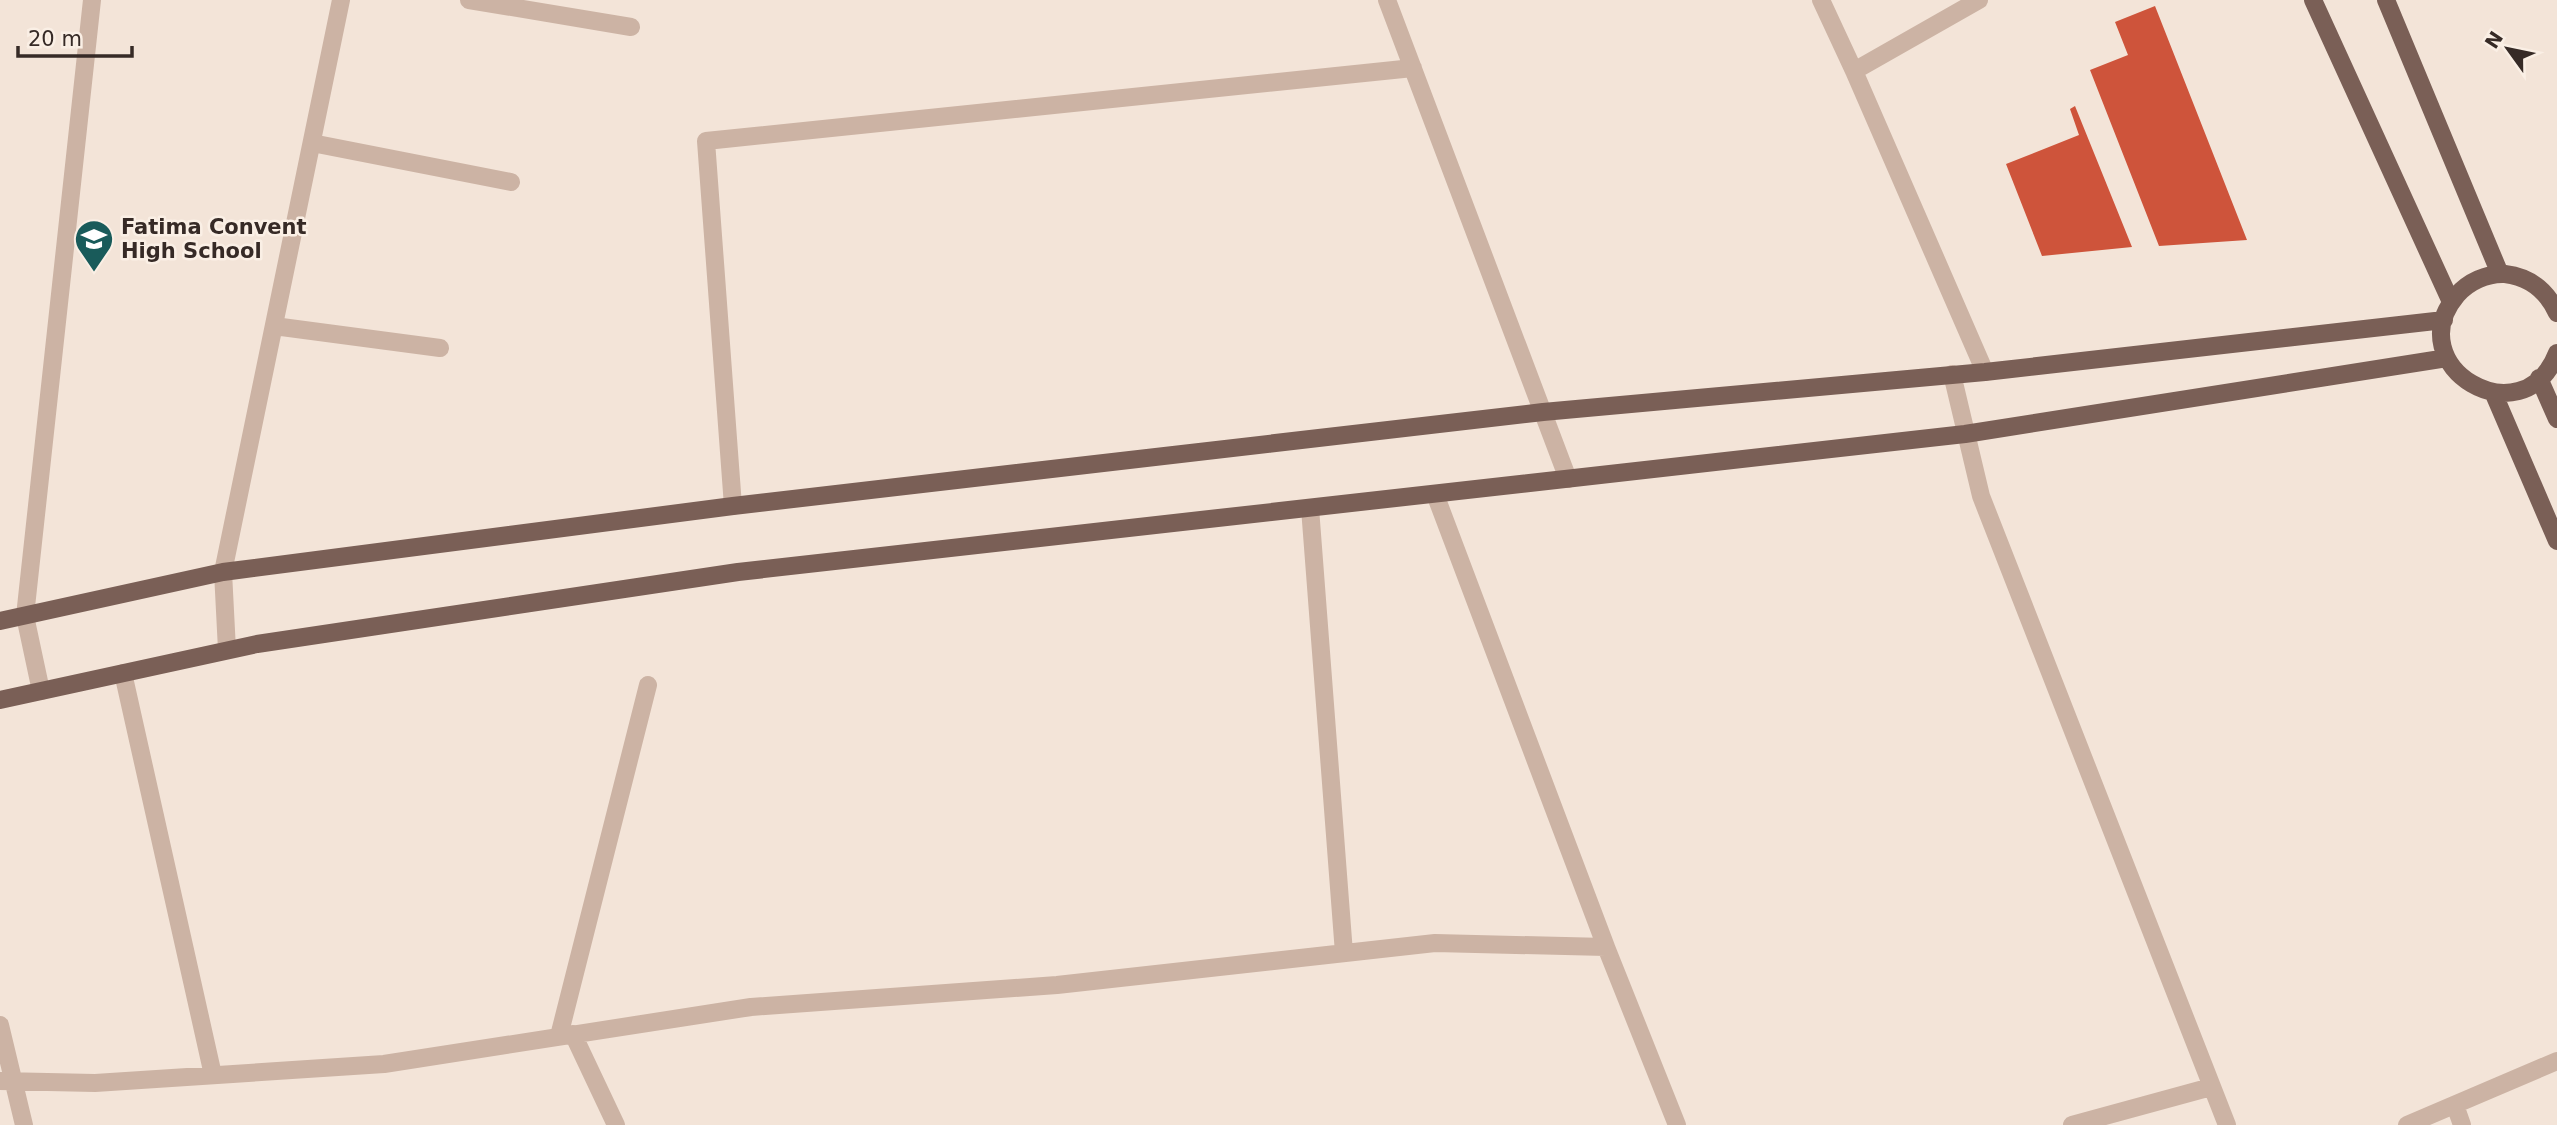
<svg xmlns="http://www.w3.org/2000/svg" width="2557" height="1125" font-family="'DejaVu Sans',sans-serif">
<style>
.building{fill:#ce543b}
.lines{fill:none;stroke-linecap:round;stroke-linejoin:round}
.lane{stroke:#ccb3a4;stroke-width:18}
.street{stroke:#ccb3a4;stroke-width:18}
.primary{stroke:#7a5f56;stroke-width:18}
.labels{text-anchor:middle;stroke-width:5;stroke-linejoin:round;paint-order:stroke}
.poi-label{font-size:21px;font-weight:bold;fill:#362a26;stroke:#faefe5;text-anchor:start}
</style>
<rect width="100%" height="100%" fill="#f3e4d8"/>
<path class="building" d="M2155,6l92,234 -88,6 -69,-176 38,-15 -13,-33z
M2075,106l57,141 -90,9 -36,-92 73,-29 -9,-26z"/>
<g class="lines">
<path class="lane" d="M41,691l-16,-75 67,-616"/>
<path class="street" d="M469,0l162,27
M1387,0l181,479
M1821,0l33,71 131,301
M1854,71l125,-71
M312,143l199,39
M274,326l166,22
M1952,374l29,122 246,629
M733,506l-27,-365 707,-73
M1310,508l34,445
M227,650l-4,-78 118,-572
M123,673l90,402
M1606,947l71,178
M0,1025l24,100
M573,1034l43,91
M559,1036l89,-351
M0,1081l95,2 289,-19 367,-57 306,-22 378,-42 171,4 -171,-453
M2455,1105l7,20
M2072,1125l139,-38
M2407,1125l150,-64"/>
<path class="primary" d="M2313,0l138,302
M2386,0l114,274
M2557,313c-10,-22 -27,-36 -52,-39 -18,-1 -37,8 -48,21 -60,71 66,146 100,58
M2539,378l18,41
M2493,392l64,149
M0,621l223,-49 510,-66 810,-94 442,-40 459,-52
M0,700l257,-56 481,-72 1227,-138 482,-76"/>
</g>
<defs>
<g id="school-pin" transform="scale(2.0125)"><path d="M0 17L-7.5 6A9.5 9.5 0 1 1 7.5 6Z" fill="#195b5a" stroke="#faefe5"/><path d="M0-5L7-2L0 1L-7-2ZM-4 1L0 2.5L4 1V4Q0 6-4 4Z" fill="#fff"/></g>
</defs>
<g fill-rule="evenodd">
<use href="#school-pin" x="94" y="239"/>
</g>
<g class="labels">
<g class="poi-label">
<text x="121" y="234">Fatima Convent<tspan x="121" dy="24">High School</tspan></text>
</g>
</g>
<g transform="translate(2508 49) rotate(303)" stroke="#faefe5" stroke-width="5" paint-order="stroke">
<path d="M0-5L12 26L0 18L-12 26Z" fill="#362a26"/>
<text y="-10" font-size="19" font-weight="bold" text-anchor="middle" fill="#362a26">N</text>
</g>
<path d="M18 46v10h114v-10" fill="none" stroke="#362a26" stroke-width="3.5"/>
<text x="28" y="46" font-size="21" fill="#362a26" stroke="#faefe5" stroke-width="5" paint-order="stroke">20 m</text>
</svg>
